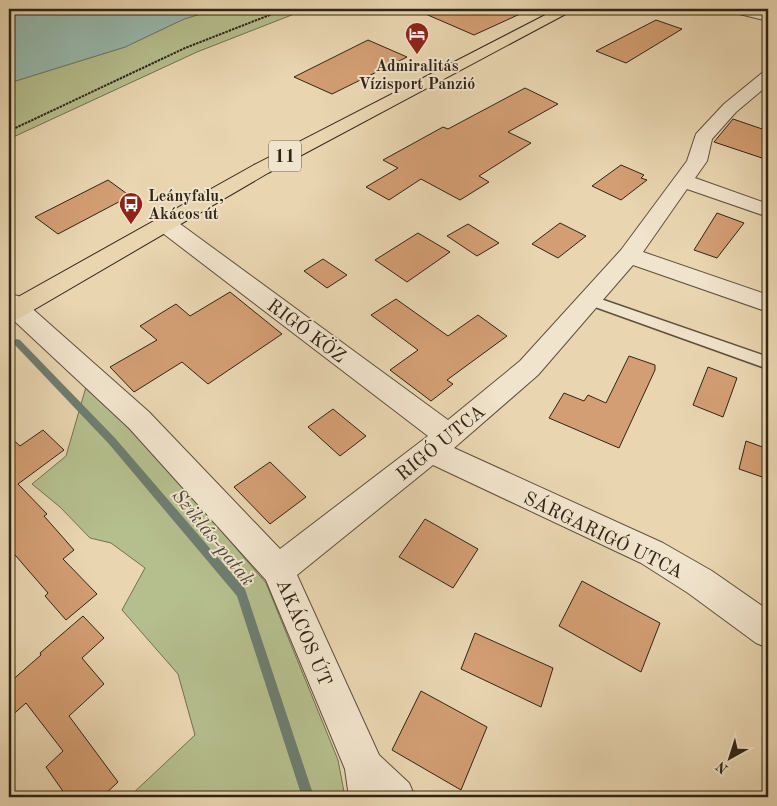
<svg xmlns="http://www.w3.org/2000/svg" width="777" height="806" font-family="'Old Standard TT',serif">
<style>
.green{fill:#b5be8d;stroke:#727151}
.water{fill:#97b9ad;stroke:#6e7d70}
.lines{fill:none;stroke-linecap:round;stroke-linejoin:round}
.stream{fill:#6e7d70;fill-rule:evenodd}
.building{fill:#d39e73;stroke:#302415}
.lane-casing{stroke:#5e503c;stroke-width:3}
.street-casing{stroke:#5e503c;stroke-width:2}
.primary-casing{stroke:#302415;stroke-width:2}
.path{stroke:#302415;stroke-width:2;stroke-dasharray:2.5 1;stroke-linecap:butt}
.lane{fill:#f1e4cc;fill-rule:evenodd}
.street{fill:#f1e4cc;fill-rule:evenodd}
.primary{fill:#e9d6b1;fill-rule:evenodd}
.labels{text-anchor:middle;stroke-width:4;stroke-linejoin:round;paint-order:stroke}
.far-poi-label{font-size:16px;font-weight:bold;fill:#302415;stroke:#f1e4cc}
.shield{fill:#f1e4cc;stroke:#6a5e4c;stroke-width:1}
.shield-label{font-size:18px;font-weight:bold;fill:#302415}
.street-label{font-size:19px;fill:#302415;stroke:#f1e4cc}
.water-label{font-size:20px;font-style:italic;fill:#4a493b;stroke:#f1e4cc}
</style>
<rect width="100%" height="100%" fill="#e9d6b1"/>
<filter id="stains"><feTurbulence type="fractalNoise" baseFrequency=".004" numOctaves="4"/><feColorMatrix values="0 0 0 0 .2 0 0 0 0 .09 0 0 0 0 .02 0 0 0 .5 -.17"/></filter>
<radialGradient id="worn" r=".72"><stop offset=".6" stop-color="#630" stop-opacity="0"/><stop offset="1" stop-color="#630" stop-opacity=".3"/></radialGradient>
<path class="green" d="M217,9h90l-110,43 -188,87v-56l116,-36 59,-28z
M86,387l57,53 123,143 72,177 7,37h-216l66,-62 -17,-61 -56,-64 23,-42 -34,-25 -21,-5 -30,-31 -28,-23 34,-28z"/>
<path class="water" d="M9,9h208l-33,10 -59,28 -116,36z"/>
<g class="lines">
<path class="stream" d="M17,339l3,1 95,98 130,151 69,208h-12l-65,-201 -128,-152 -95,-100 -1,-2 1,-2z"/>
</g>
<path class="building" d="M414,9h117l-57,26z
M656,20l26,9 -56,34 -30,-12z
M368,40l39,17 -75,37 -38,-17z
M525,88l33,16 -50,28 23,11 -52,33 10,6 -29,18 -39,-21 -32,21 -23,-13 32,-19 -15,-8 60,-33 5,2z
M733,119l35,12v29l-54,-18z
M621,165l23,10 -3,3 6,2 -26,20 -29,-14z
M108,180l22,16 -72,38 -23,-17z
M717,213l27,10 -27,35 -23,-8z
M560,223l26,13 -28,22 -26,-14z
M468,224l31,19 -22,13 -30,-20z
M418,233l32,19 -43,30 -32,-22z
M323,259l24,16 -20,13 -23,-17z
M230,292l52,42 -74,50 -26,-22 -48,30 -24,-25 47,-27 -17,-14 36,-22 14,12z
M396,299l52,37 30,-21 29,21 -60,44 6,4 -22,17 -41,-31 28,-20 -47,-35z
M629,356l26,9v5l-36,78 -70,-30 15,-25 20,8 4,-6 18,8z
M708,367l29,11 -14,39 -30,-12z
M333,409l33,27 -26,20 -32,-29z
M43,430l21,20 -46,34 29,30 -3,2 30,34 -11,9 34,35 -31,26 -21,-24 3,-3 -39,-45v-112l11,10z
M746,441l22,8v30l-29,-10z
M270,462l36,35 -36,27 -36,-37z
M425,519l53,30 -25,39 -54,-31z
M582,581l78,42 -19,49 -82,-46z
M83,616l21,22 -22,20 22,26 -35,32 49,66 -16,15h-35l-21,-30 17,-16 -37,-48 -17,15v-35l32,-28 -1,-2z
M475,633l78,35 -12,39 -80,-38z
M421,691l66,36 -26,63 -69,-40z"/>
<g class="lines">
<g class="lane-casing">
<path id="lane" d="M589,295l179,62v12l-184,-66 -2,-3z"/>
</g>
<g class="street-casing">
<path id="street" d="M729,9h24l15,4v8l-37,-9z
M768,72v13l-32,27 -24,27 -5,22 -12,17 73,26v13l-81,-28 -44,63 125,43v17l-135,-47 -95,110 -84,73 209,95 49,28 56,39v38l-12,-5 -68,-50 -47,-30 -208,-98 -136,110 82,180 30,28 6,14h-66l-4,-28 -79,-189 -137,-152 -120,-112v-22l9,2 131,116 131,137 148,-113 -272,-208 -3,-5 3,-5 8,-2 8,2 276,202 72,-59 101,-111 66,-89 9,-27 28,-30 38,-31z"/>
</g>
<g class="primary-casing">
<path id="primary" d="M557,9h18l-307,164 -250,146 -9,2v-19l245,-137z"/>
</g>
<path class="path" d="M9,131l176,-83 100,-39"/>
<use href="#lane" class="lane"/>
<use href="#street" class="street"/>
<use href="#primary" class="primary"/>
</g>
<defs>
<g id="hotel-pin" transform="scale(1.25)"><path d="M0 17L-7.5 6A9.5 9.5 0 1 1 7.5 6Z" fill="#8f2418" stroke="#f1e4cc"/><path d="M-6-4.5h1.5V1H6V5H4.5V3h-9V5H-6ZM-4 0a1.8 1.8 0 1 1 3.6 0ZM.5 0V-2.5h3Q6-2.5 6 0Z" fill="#fff"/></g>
<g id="bus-pin" transform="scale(1.25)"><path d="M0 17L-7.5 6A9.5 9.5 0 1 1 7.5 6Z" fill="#8f2418" stroke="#f1e4cc"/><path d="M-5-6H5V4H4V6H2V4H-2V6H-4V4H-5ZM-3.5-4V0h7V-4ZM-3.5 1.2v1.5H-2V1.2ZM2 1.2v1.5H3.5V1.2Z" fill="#fff"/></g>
</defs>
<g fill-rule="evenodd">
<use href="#hotel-pin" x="417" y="34"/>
<use href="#bus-pin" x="131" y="204"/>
</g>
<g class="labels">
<g class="far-poi-label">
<text x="417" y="71">Admiralitás<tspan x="417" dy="18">Vízisport Panzió</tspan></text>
<text x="148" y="201" text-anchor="start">Leányfalu,<tspan x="148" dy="18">Akácos út</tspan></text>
</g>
<rect class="shield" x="269" y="140.5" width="32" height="31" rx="4"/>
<g class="shield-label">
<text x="285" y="162">11</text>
</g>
<g class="street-label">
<text transform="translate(307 330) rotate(37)" y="7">RIGÓ KÖZ</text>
<text transform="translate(440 442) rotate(-39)" y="7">RIGÓ UTCA</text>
<text transform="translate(604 534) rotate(26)" y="7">SÁRGARIGÓ UTCA</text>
<text transform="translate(305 632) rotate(67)" y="7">AKÁCOS ÚT</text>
</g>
<g class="water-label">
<text transform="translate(214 537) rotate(51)" y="7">Sziklás-patak</text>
</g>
</g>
<rect width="777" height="806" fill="none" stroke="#e9d6b1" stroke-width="30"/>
<rect x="10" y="10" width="757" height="786" fill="none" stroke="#302415" stroke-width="2.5"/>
<rect x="15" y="15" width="747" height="776" fill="none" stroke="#302415"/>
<g transform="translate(730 758) rotate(219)" stroke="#f1e4cc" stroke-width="4" paint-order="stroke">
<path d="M0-4L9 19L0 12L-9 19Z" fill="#302415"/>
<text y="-8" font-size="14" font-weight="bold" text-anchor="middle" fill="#302415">N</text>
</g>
<rect width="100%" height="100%" filter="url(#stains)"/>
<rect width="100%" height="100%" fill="url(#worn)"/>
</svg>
